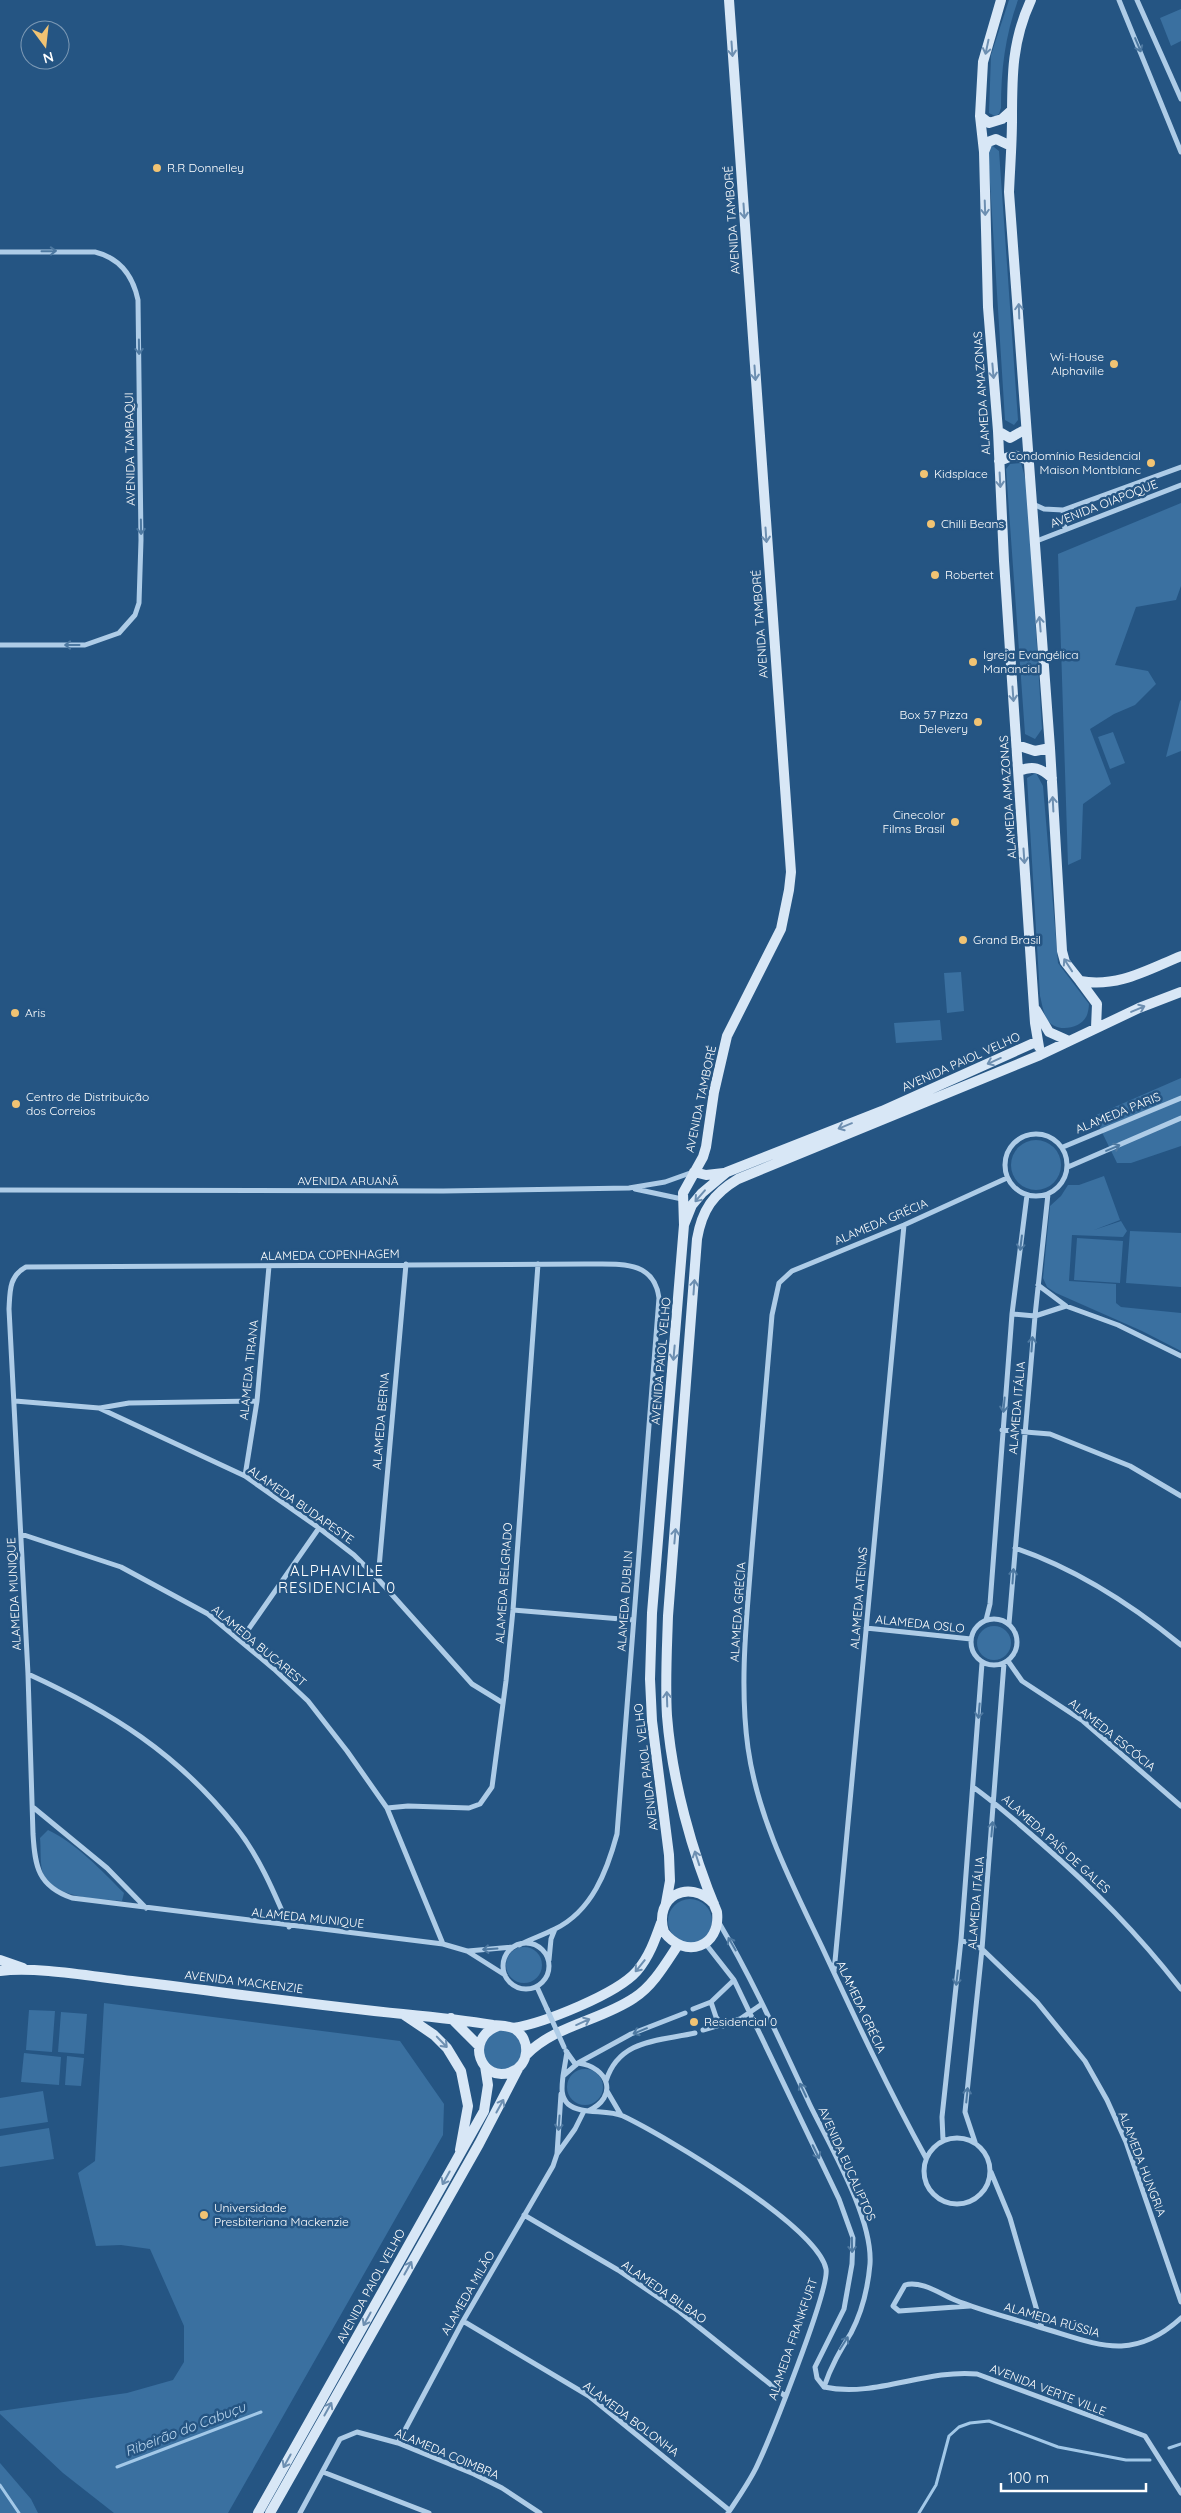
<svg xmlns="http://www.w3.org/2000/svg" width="1181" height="2513" font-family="Quicksand,sans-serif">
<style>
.green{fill:#3a70a0}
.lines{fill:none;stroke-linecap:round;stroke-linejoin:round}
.stream{stroke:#a2c8e8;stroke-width:3}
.street{stroke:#aecce7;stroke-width:5}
.secondary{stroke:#d8e7f6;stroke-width:10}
.street-bridge{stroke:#aecce7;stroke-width:5}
.oneway{stroke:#4e79a1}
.oneway2{stroke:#6d8fb1}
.poi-dot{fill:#f1c373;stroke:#255583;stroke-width:2}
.labels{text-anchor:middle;stroke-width:5;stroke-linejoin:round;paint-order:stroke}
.poi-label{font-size:12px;fill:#fff;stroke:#255583;text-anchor:start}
.street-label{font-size:12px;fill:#fff;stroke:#255583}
.water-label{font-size:14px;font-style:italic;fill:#b9d6ef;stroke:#255583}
.quarter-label{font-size:15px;letter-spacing:1px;fill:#fff;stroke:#255583}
</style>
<rect width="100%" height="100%" fill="#255583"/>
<path class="green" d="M1009,0h9c-13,36 -17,70 -17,108l-2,6 -4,2 -6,-3 2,-58z
M1181,9v32l-10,5 -11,-28z
M990,144l9,7 19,269 -4,5 -9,-5 -17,-269z
M1021,463l6,22 15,244 -7,10 -10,-5 -19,-265 4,-5z
M1181,503v83l-5,14 -40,7 -21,58 33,6 8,13 -21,21 -21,9 -24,15 21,55 -28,20 -2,55 -13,6 -10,-311z
M1181,700v51l-15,6 14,-56z
M1113,732l12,31 -15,6 -12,-32z
M1036,773l7,13 15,177 31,41c0,3 -1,8 -2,11 -6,15 -33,18 -40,4 -4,-6 -5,-16 -7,-23l-13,-218z
M961,972l3,39 -17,2 -3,-40z
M940,1020l2,20 -46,3 -2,-20z
M1181,1078v68l-50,17h-14l-23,-47z
M1011 1165a25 25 0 1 1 50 0a25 25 0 1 1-50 0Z
M1104,1176l16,44 -26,10 27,-9 6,10 -4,6 -51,-2 -3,46 47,3v19l5,4 60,6v38l-39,-20 -86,-38 -9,-6 -4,-9 7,-72 11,-10 7,-11h11z
M1130,1231l51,2v54l-55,-4z
M1077,1238l46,3 -3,42 -46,-3z
M977 1643a17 17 0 1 1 34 0a17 17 0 1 1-34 0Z
M48,1830c29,14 53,40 76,63l-2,8c-22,-2 -73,-2 -80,-31 -2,-10 -1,-22 -2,-32z
M668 1921a22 22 0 1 1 44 0a22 22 0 1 1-44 0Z
M506 1965a18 18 0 1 1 36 0a18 18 0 1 1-36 0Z
M104,2003l296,38 44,63 -1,31 -215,378h-114l-51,-40 -63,-59v-3l127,-18 46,-13 11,-18v-36l-34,-77 -29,-4 -25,1 -18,-73 17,-12z
M29,2010l26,1 -3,41 -26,-2z
M61,2012l26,2 -3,40 -26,-2z
M483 2050a20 20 0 1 1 40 0a20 20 0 1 1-40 0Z
M24,2053l37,4 -2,28 -38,-3z
M67,2056l17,2 -3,28 -16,-1z
M567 2087a18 18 0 1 1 36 0a18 18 0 1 1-36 0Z
M43,2091l5,31 -48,7v-31z
M49,2128l5,31 -54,8v-31z
M0,2463l31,36 7,14h-38z"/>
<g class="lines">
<path class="stream" d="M1169,2448l12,-4
M117,2467l144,-55
M0,2485l19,28
M919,2513l17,-28 13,-49 10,-9 11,-4 19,-2 69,26 68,13h24"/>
<path class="street" d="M1119,0l62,152
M1137,0l44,99
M0,252h95c25,6 38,24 43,48l3,240 -2,63 -4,12 -16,18 -34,12h-85
M1033,504l11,5 19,1 118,-43
M1063,510l2,20
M1034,542l147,-57
M1005 1165a31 31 0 1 1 62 0a31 31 0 1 1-62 0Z
M1063,1147l118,-49
M1068,1167l113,-49
M635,1189l47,10
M0,1190l443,1 186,-3 36,-6 28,-10
M1038,1285l28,21 52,19 63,31
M1012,1314l23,2 31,-10
M15,1401l84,7 146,68 74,52 35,27 24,24 94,105 31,19
M100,1408l29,-5 128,-2
M1002,1430l48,4 80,32 51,30
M245,1476l12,-75 12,-135
M21,1534l100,33 87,47 66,55 34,32 39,50 40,57 56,136
M1015,1548c62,21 116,56 166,97
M378,1579l28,-315
M513,1610l120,10
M971 1642a23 23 0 1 1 46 0a23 23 0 1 1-46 0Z
M986,1620l4,-16 22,-290 15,-119
M1009,1624l26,-308 13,-122
M866,1628l105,11
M241,1640l78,-112
M1008,1661l14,20 61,40 98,85
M28,1674c83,38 149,79 207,152 24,30 39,66 54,101
M973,1787c24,17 46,37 68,56 54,47 96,90 140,146
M34,1808l73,60 39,40
M387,1808l21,-2 61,2 11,-4 12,-17 14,-106 7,-71 25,-346
M718,1921c35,59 63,122 92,184 20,41 63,113 60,159 -2,23 -8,48 -19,69 -11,18 -20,33 -27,54
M961,1940l21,9 55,53 48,59 22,39 19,42 55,160
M705,1943l29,37 105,219 14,39 -1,26 -8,45 -29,58 2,11 7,9
M503 1966a23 23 0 1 1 46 0a23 23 0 1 1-46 0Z
M468,1951l45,-4
M549,1960l2,-21 4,-10
M834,1972l70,-747
M505,1975l-38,-24 -24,-7 -371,-46c-34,-12 -37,-31 -39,-64l-5,-160 -19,-365c1,-18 0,-33 17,-42l559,-3c31,1 69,-6 74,34l-42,536c-10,37 -25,77 -62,95 -12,6 -24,10 -36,16
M537,1987l10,22
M711,2002l5,15 7,9
M693,2009l18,-7 23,-22
M703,2030l37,-11 22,-15
M566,2051l10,14
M578,2063l53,-29 54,-21
M563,2076l4,-24
M606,2081c13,-42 53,-40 89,-48
M607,2091l14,24
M588,2111c31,-14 21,-44 -10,-48l-15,13c-1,10 -3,20 5,28 13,11 38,5 55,12 42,20 194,110 203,153 4,20 -57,172 -70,199 -8,16 -18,30 -28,45
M924 2171a33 33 0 1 1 66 0a33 33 0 1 1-66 0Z
M943,2140l-1,-23 19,-177 21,-277
M975,2142l-10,-30 17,-163 22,-286
M557,2154l18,-25 9,-18
M926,2158c-38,-69 -71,-140 -104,-211 -30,-63 -64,-128 -74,-199 -9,-65 -1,-133 4,-199 7,-78 14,-156 20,-234l7,-32 13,-12 112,-46 103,-47
M991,2172l19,46 32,110
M524,2215l94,55 62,42 105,84
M970,2306l-71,5 -6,-5 12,-21c15,-5 36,9 50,15 27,11 56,18 84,27 56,16 92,37 142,-9
M463,2321l126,75 140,114
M824,2387c51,11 101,-18 153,-13l168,62 36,57
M398,2443l65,-122 90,-155 4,-12 4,-60
M323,2472l106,41
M300,2513l40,-74 17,-7 41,11 76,31 28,14 38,25"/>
<path class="secondary" d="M1001,0l-18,62 -3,54 4,36 4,155 10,124 6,130 31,462 4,24
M1031,0c-19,41 -19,75 -19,119 0,24 -2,49 -3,73l41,556 12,203 3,11 15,19c37,7 67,-11 101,-25
M980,116l9,7 13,-4 10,-9
M984,152l4,-10 8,-3 15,7
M998,431l12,7 16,-9
M999,461l15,-6 14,5
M1017,745l18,6 15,-3
M1019,771c14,-6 22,-3 33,7
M1080,981l17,23 -1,24
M1036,1010l13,22 20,9
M694,1172l12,3 18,-2
M684,1225l-1,-32 20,-36 3,-10 8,-55 13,-56 54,-107 8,-39 2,-18 -62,-872
M666,1903l4,-22 -1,-26 -17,-134 -2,-42 2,-66 32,-388 8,-20 10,-12 25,-21 155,-61 156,-70
M714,1904c-25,-27 -61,-7 -50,28 21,28 57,15 53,-20 -25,-59 -45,-132 -50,-196 -2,-34 0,-67 1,-100l29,-377c5,-29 16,-45 41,-60l302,-124 99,-47 42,-16
M0,1960l23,8
M0,1971c36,-5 95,6 132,10 90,11 181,24 271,33 31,3 60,6 90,11 8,1 15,0 22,4 16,11 15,36 -4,43 -29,12 -48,-33 -13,-46
M403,2014l31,21 13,13 14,23 7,35 -8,44
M451,2018l28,28
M513,2028c31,-5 104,-34 124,-57 12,-14 18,-31 24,-48
M526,2055c29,-30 74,-34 108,-57 19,-12 32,-35 44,-53
M258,2513l226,-402 4,-26 -3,-19
M270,2513l209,-369 40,-77"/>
<path class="street-bridge" d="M547,2009l17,38"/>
</g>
<defs><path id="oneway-shaft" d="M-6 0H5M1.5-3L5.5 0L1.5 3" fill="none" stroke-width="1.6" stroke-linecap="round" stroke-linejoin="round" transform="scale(1.25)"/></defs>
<g class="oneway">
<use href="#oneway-shaft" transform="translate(1138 45) rotate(67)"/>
<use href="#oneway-shaft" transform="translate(49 251) rotate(-1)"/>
<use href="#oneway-shaft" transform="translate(139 347) rotate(89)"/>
<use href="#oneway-shaft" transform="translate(141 527) rotate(89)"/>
<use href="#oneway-shaft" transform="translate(72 645) rotate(-180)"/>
<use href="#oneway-shaft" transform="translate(1113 1148) rotate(-23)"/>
<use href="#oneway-shaft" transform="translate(1021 1243) rotate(97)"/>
<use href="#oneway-shaft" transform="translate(1032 1344) rotate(-86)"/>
<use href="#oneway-shaft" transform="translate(1004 1405) rotate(95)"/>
<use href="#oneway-shaft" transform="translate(1013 1576) rotate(-86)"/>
<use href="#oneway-shaft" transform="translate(979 1711) rotate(95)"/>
<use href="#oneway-shaft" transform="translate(992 1829) rotate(-85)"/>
<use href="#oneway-shaft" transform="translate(732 1944) rotate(-120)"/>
<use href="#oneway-shaft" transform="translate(490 1949) rotate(176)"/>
<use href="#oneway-shaft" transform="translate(957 1978) rotate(97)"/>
<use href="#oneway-shaft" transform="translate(640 2031) rotate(158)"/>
<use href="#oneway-shaft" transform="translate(803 2090) rotate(-115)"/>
<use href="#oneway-shaft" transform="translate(967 2095) rotate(-84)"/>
<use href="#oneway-shaft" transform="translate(559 2123) rotate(94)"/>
<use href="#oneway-shaft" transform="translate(816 2152) rotate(64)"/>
<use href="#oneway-shaft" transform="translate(852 2245) rotate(89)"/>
<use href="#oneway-shaft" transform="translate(844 2343) rotate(-57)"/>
</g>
<g class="oneway2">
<use href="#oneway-shaft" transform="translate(987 47) rotate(102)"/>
<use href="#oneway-shaft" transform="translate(732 49) rotate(86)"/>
<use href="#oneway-shaft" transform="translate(985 208) rotate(88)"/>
<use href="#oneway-shaft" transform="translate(744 211) rotate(86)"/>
<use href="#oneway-shaft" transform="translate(1019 311) rotate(-92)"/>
<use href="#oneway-shaft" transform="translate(993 371) rotate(85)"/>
<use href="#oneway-shaft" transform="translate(755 373) rotate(86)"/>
<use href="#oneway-shaft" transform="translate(1000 480) rotate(87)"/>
<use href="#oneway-shaft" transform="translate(766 535) rotate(86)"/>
<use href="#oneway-shaft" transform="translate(1040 624) rotate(-95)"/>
<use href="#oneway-shaft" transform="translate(1013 694) rotate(86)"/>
<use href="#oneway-shaft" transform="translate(1053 804) rotate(-93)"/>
<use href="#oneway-shaft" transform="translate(1024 856) rotate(86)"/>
<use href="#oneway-shaft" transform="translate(1068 965) rotate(-123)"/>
<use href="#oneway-shaft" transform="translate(1138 1009) rotate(-23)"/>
<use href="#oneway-shaft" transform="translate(994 1061) rotate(156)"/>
<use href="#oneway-shaft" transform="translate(845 1126) rotate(158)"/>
<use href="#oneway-shaft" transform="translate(700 1196) rotate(131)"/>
<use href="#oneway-shaft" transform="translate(694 1287) rotate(-86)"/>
<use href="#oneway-shaft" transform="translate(674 1353) rotate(95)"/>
<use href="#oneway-shaft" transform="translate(675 1536) rotate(-85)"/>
<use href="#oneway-shaft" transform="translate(667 1699) rotate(-92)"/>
<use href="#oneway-shaft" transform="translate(697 1858) rotate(-108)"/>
<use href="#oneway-shaft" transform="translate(640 1966) rotate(129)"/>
<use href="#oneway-shaft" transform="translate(583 2022) rotate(-24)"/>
<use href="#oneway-shaft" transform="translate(442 2042) rotate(46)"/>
<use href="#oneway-shaft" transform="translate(500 2106) rotate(-61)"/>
<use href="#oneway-shaft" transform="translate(446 2178) rotate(119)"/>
<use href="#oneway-shaft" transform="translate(408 2268) rotate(-61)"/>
<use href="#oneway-shaft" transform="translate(367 2319) rotate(119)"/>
<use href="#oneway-shaft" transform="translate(328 2409) rotate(-61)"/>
<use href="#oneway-shaft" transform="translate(287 2461) rotate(119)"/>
</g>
<g class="poi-dot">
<circle cx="157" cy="168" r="5"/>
<circle cx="1114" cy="364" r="5"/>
<circle cx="1151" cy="463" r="5"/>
<circle cx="924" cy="474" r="5"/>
<circle cx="931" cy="524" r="5"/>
<circle cx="935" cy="575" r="5"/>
<circle cx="973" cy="662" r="5"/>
<circle cx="978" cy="722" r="5"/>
<circle cx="955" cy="822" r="5"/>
<circle cx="963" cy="940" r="5"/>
<circle cx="15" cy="1013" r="5"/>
<circle cx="16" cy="1104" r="5"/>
<circle cx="694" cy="2022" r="5"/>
<circle cx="204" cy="2215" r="5"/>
</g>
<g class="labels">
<g class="poi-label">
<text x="167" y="172">R.R Donnelley</text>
<text x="1104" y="361" text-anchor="end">Wi-House<tspan x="1104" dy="14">Alphaville</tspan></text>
<text x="1141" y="460" text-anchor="end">Condomínio Residencial<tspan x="1141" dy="14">Maison Montblanc</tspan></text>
<text x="934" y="478">Kidsplace</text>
<text x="941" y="528">Chilli Beans</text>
<text x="945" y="579">Robertet</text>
<text x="983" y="659">Igreja Evangélica<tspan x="983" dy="14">Manancial</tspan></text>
<text x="968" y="719" text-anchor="end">Box 57 Pizza<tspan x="968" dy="14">Delevery</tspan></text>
<text x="945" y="819" text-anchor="end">Cinecolor<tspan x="945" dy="14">Films Brasil</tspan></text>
<text x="973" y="944">Grand Brasil</text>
<text x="25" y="1017">Aris</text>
<text x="26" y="1101">Centro de Distribuição<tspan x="26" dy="14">dos Correios</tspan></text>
<text x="704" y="2026">Residencial 0</text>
<text x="214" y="2212">Universidade<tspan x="214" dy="14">Presbiteriana Mackenzie</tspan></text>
</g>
<g class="street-label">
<text transform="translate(732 220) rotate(-94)" y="4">AVENIDA TAMBORÉ</text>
<text transform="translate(982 393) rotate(-94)" y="4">ALAMEDA AMAZONAS</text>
<text transform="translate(130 449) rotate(-91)" y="4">AVENIDA TAMBAQUI</text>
<text transform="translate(1104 504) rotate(-21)" y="4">AVENIDA OIAPOQUE</text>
<text transform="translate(760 624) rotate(-94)" y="4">AVENIDA TAMBORÉ</text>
<text transform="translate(1008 797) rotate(-94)" y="4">ALAMEDA AMAZONAS</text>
<text transform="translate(961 1062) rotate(-24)" y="4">AVENIDA PAIOL VELHO</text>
<text transform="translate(701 1099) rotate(-78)" y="4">AVENIDA TAMBORÉ</text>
<text transform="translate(1118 1113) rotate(-22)" y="4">ALAMEDA PARIS</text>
<text x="348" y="1185">AVENIDA ARUANÃ</text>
<text transform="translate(881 1222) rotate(-23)" y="4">ALAMEDA GRÉCIA</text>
<text transform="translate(330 1255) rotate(-1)" y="4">ALAMEDA COPENHAGEM</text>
<text transform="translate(661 1361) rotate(-85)" y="4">AVENIDA PAIOL VELHO</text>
<text transform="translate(249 1370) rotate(-84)" y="4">ALAMEDA TIRANA</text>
<text transform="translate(1017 1408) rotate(-85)" y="4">ALAMEDA ITÁLIA</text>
<text transform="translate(381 1421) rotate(-85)" y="4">ALAMEDA BERNA</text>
<text transform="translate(301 1505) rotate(35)" y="4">ALAMEDA BUDAPESTE</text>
<text transform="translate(504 1583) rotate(-86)" y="4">ALAMEDA BELGRADO</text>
<text transform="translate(14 1594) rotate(-93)" y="4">ALAMEDA MUNIQUE</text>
<text transform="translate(859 1598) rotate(-85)" y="4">ALAMEDA ATENAS</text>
<text transform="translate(625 1601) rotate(-86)" y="4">ALAMEDA DUBLIN</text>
<text transform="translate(738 1612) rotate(-86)" y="4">ALAMEDA GRÉCIA</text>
<text transform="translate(920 1624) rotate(6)" y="4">ALAMEDA OSLO</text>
<text transform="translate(259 1646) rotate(40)" y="4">ALAMEDA BUCAREST</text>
<text transform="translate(1112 1735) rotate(39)" y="4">ALAMEDA ESCÓCIA</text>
<text transform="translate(646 1767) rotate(-97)" y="4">AVENIDA PAIOL VELHO</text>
<text transform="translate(1056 1844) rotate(42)" y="4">ALAMEDA PAÍS DE GALES</text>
<text transform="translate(976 1903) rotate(-85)" y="4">ALAMEDA ITÁLIA</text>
<text transform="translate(308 1918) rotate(6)" y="4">ALAMEDA MUNIQUE</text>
<text transform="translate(244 1982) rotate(7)" y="4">AVENIDA MACKENZIE</text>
<text transform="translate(861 2007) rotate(65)" y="4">ALAMEDA GRÉCIA</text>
<text transform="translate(847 2164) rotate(66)" y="4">AVENIDA EUCALIPTOS</text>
<text transform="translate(1142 2164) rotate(69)" y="4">ALAMEDA HUNGRIA</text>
<text transform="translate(371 2286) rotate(-61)" y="4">AVENIDA PAIOL VELHO</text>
<text transform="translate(664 2292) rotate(35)" y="4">ALAMEDA BILBAO</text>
<text transform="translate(468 2293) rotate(-60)" y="4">ALAMEDA MILÃO</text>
<text transform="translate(1052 2320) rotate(16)" y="4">ALAMEDA RÚSSIA</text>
<text transform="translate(793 2339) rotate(-71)" y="4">ALAMEDA FRANKFURT</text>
<text transform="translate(1048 2390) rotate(21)" y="4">AVENIDA VERTE VILLE</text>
<text transform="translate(631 2419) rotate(37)" y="4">ALAMEDA BOLONHA</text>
<text transform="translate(447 2454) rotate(23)" y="4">ALAMEDA COIMBRA</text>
</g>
<g class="water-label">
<text transform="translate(185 2429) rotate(-21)" y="5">Ribeirão do Cabuçu</text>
</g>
<g class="quarter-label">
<text x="337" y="1576">ALPHAVILLE<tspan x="337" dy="17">RESIDENCIAL 0</tspan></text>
</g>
</g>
<g transform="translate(45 45) rotate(165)"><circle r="24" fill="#255583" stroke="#7c99b5"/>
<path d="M0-4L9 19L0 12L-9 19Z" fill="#f1c373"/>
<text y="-8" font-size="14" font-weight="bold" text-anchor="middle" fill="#ffffff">N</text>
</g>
<path d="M1001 2483v8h145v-8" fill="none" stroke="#ffffff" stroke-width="2.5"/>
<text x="1008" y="2483" font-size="15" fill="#ffffff" stroke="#255583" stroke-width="4" paint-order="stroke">100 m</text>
</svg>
